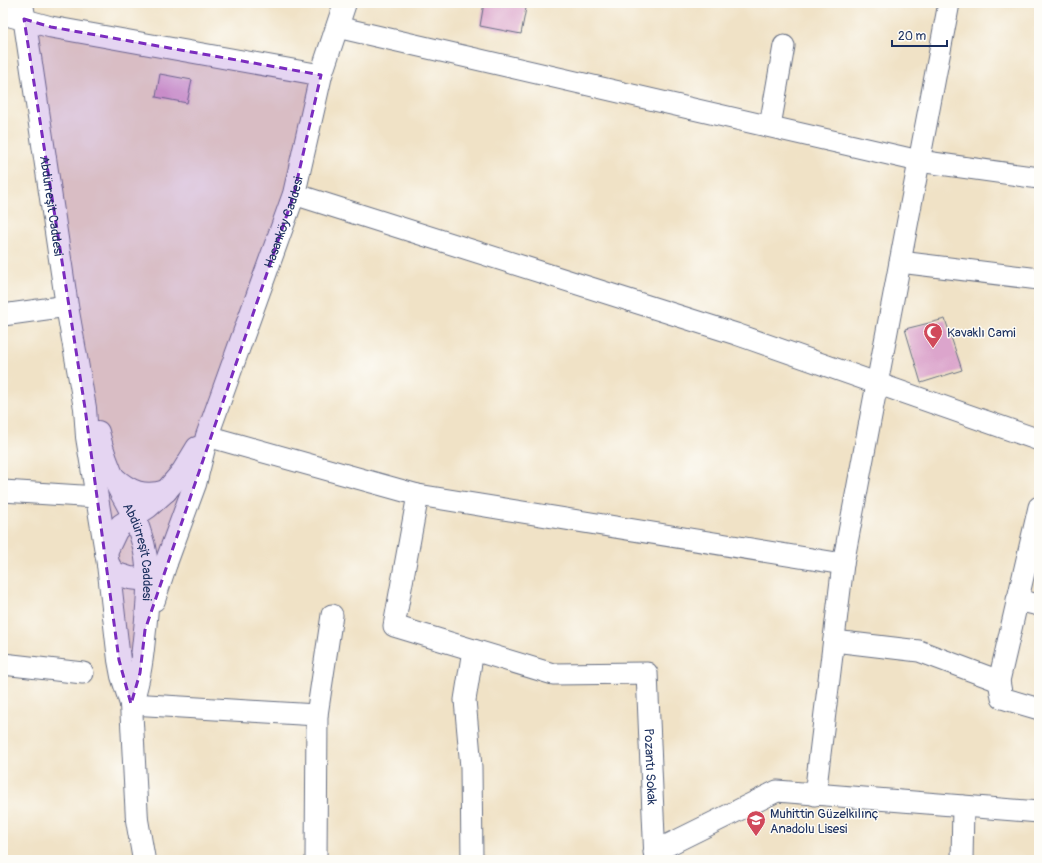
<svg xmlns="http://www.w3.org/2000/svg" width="1042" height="863" font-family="Pangolin,sans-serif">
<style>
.building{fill:#dca5cc}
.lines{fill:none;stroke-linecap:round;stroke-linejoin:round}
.minor-casing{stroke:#666e82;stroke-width:23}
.tertiary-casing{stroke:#666e82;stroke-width:24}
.secondary-casing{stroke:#666e82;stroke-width:24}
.minor{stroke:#fff;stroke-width:21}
.tertiary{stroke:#fff;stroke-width:22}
.secondary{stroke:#fff;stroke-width:22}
.marked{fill:#7b2cbf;fill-opacity:0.2;stroke:#7b2cbf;stroke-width:3;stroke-dasharray:8 5;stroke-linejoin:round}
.labels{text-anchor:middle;stroke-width:3;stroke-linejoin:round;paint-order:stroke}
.street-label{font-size:13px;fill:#1b2f5e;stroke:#fdfcf7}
.poi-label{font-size:13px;fill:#1b2f5e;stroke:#fdfcf7;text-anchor:start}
</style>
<rect width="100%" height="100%" fill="#fdfcf7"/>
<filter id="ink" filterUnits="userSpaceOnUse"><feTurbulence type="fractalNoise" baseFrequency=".025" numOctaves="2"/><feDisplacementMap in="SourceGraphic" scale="8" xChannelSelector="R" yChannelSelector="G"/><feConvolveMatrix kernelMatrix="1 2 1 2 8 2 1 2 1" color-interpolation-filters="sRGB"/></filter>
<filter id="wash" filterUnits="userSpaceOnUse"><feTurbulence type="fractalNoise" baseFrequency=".012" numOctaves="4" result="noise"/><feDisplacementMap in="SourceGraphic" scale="16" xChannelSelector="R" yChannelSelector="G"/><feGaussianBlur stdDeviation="0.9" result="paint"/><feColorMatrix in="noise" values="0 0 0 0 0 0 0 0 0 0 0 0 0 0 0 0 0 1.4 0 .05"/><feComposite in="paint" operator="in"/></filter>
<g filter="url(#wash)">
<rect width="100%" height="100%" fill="#f0e2c6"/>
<g id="blocks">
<path class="building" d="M484,3h43l-6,31 -41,-8z
M160,74l32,6 -5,23 -31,-6z
M945,319l17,51 -41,13 -16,-54z"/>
</g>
</g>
<g filter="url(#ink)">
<use href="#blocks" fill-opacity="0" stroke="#666e82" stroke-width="1"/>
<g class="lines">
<g class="minor-casing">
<g id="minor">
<path d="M3,14l48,13 270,48"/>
<path d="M337,27l582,134 120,17"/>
<path d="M770,126l14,-80"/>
<path d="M294,194l442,140 303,106"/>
<path d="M900,262l139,17"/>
<path d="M3,315l64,-9"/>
<path d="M207,436l211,59 425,69"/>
<path d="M3,491l94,6"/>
<path id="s1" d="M418,495l-24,131 159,48 94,-1 8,187"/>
<path d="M1017,600l22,5"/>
<path d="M834,641l85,10 80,30 40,-174"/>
<path d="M3,664l80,9"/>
<path d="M999,681l3,17 37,11"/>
<path d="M131,704l186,11"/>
<path d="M815,795l28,-231 106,-561"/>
<path d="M654,852l123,-61 262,21"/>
<path d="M316,860l1,-145 15,-100"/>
<path d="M472,860l-1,-93 -6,-67 8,-50"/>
<path d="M962,860l1,-54"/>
</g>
</g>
<g class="tertiary-casing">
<g id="tertiary">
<path d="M106,552l10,-21 5,-6 27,-18 18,-16 17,-20 14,-23"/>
<path id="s2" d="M108,564l4,6 5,4 13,4 9,1 9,-1 7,-3 11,-12 29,-79 12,-48 87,-242 27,-119 24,-72"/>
</g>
</g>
<g class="secondary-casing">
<g id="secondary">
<path id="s3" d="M22,3l45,303 18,102 2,29 21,127 11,96 3,16 9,28 6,116 7,40"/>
<path id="s4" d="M98,432c4,17 10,35 18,51 8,17 19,32 24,50 12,34 8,70 4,106 -2,22 -5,44 -13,65"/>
<path d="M113,477c17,15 31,21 53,14"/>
<path d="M154,600l12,-37"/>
</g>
</g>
<use href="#minor" class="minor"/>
<use href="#tertiary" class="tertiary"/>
<use href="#secondary" class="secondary"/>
</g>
</g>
<path class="marked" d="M24,19l27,8 270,48 -27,119 -149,436 -5,43 -9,31 -12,-44 -34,-252z"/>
<defs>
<g id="mosque-pin" transform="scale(1)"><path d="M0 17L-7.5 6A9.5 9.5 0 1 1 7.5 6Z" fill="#d1495b" stroke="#fdfcf7"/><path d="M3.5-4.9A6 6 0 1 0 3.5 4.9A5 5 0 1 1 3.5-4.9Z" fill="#fff"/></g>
<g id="school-pin" transform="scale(1)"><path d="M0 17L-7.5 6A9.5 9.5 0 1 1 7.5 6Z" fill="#d1495b" stroke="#fdfcf7"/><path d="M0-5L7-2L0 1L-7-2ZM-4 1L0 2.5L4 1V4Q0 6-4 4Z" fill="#fff"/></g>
</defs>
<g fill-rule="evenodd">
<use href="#mosque-pin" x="933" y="332"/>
<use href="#school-pin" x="756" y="820"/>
</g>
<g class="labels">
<g class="street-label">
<text dy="5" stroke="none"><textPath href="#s3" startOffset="205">Abdürreşit Caddesi</textPath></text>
<text dy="5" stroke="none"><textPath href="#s2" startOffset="430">Hasanköy Caddesi</textPath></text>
<text dy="5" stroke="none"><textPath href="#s4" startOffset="128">Abdürreşit Caddesi</textPath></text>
<text dy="5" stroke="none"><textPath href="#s1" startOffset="487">Pozantı Sokak</textPath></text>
</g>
<g class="poi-label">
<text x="947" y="337">Kavaklı Cami</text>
<text x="770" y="818">Muhittin Güzelkılınç<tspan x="770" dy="15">Anadolu Lisesi</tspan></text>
</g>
</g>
<rect width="1042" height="863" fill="none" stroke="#fdfcf7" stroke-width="16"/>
<path d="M892 40v6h55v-6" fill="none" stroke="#1b2f5e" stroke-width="2"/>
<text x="898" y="40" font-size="12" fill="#1b2f5e" stroke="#fdfcf7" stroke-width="3" paint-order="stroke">20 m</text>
</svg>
